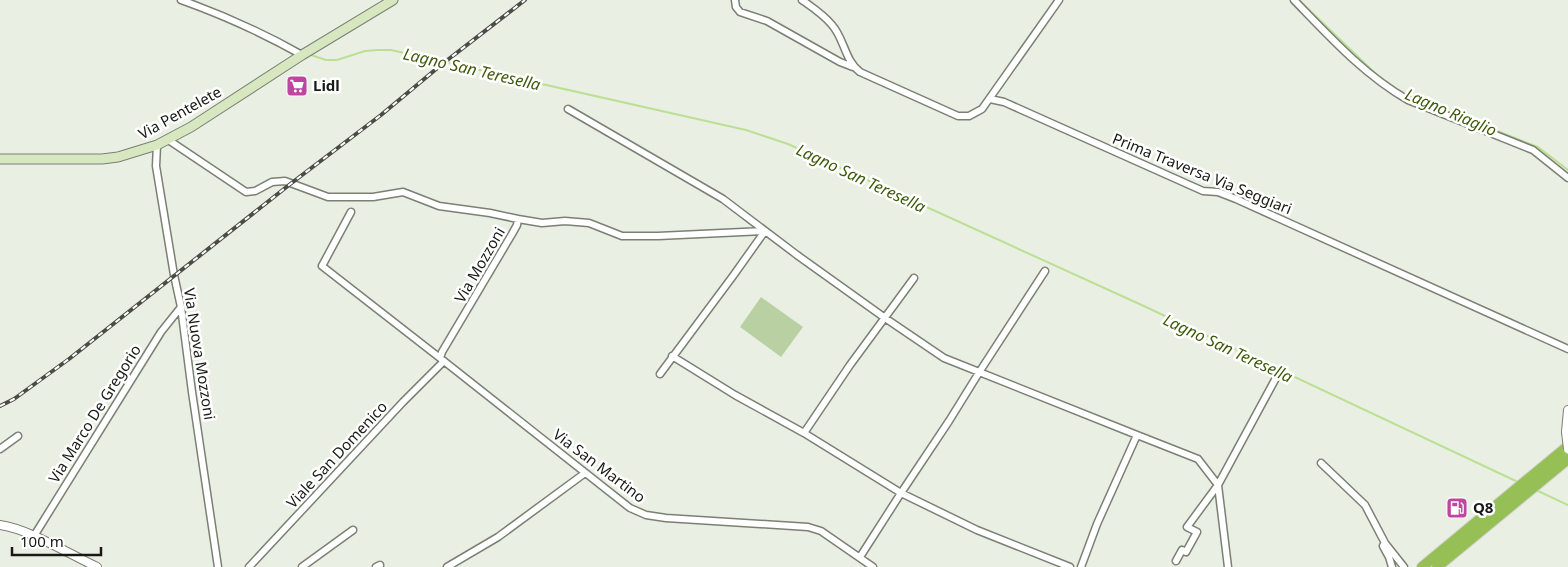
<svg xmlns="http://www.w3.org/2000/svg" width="1568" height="567" font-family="'Noto Sans',sans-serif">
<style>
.green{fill:#b9d0a3}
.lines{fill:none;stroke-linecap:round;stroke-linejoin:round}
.stream{stroke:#bbdf94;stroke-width:2}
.minor-casing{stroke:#7a8074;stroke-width:9}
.tertiary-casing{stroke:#7a8074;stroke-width:10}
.secondary-casing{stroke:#7a8074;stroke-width:11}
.trunk-casing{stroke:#d1d1d0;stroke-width:12}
.minor{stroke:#fff;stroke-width:6}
.tertiary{stroke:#fff;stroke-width:8}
.secondary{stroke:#d7e7c0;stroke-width:9}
.trunk{stroke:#96c056;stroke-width:10}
.rail-casing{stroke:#494d46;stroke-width:4}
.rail{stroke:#fff;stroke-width:2;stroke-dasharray:5.5;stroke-linecap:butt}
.tertiary-bridge-casing{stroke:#7a8074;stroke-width:10;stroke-linecap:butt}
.tertiary-bridge{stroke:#fff;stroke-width:8}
.labels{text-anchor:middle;stroke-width:5;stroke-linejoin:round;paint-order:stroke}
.poi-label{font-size:15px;font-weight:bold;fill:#181a16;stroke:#fff;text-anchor:start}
.street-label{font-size:15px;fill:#181a16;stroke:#fff}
.water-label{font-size:16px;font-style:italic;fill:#3c5a09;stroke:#fff}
</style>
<rect width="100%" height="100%" fill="#e9f0e3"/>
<path class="green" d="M761,297l42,30 -22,30 -41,-30z"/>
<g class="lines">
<path class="stream" d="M1299,0l78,75 27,19 134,53 30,23
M308,54l18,6h11l28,-9 12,-1h14l355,80 42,14 358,163 372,175
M1536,490l32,15"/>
<g class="minor-casing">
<path id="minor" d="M181,0c42,15 82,33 121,55
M735,0l1,7 4,5 27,9 73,41 13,5
M802,0c10,7 22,15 30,25 12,13 13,36 28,47l98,44h11l13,-7 77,-109
M1294,0c35,36 70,75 114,100l125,50 35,28
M990,99l14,3 199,89 15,1 18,7 332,150
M568,109l155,90 74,56 88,63 59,40 193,77
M167,139l79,53 9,-1 17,-9 13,-1 43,16h45l30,-5 36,14 51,7 28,6 -1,6 -5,9 -70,118 -2,6 190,150 16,7 20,3 142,9 13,4 52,36
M157,145l-1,21 18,109 7,32 11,85 26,175
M351,212l-29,54 118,92
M518,219l24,4 23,-2 24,2 33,13h36l107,-5
M672,356l63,39 69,38 97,60 76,37 93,37
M660,374l73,-98 32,-45
M804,433l46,-68 64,-87
M0,449l18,-13
M1321,463l44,42 20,38 19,24
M34,536l127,-204 20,-25
M1385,543l-2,3 6,11 3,10
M860,557l41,-64 48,-72 31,-50 65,-100
M1176,561l6,-11 4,2 11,-20 -10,-5 31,-42 59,-109
M249,567l154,-165 41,-41
M302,567l51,-37
M376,567l4,-2
M447,567l51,-30 87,-64
M1081,567l16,-43 40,-89 61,24 20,26 10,82"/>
</g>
<g class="tertiary-casing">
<path id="tertiary" d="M1566,432l2,-22
M0,525c29,4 69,29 97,42"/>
</g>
<g class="secondary-casing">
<path id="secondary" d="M0,159h102l16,-2 39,-12 34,-18 111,-72 91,-55"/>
</g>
<g class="trunk-casing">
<path id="trunk" d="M1422,567l146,-121
M1437,567l131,-108"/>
</g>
<use href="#minor" class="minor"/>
<use href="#tertiary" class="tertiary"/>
<use href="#secondary" class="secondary"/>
<use href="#trunk" class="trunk"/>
<g class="rail-casing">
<path id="rail" d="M0,406l14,-7 55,-40 220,-174 92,-70 60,-50 84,-65"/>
</g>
<use href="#rail" class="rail"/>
<g class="tertiary-bridge-casing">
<path id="tertiary-bridge" d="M1566,432l2,17"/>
</g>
<use href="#tertiary-bridge" class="tertiary-bridge"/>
</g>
<defs>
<g id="supermarket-square" transform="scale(1.125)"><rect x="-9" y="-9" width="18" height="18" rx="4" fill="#bd479e" stroke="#fff"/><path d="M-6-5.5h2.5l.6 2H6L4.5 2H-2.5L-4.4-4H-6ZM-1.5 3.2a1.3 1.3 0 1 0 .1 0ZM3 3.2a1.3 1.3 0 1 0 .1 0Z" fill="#fff"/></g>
<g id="fuel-square" transform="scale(1.125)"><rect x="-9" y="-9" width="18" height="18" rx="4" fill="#bd479e" stroke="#fff"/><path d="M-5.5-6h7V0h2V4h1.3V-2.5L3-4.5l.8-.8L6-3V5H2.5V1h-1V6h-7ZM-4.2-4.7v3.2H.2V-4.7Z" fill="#fff"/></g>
</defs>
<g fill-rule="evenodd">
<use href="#supermarket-square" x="297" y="86"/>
<use href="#fuel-square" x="1457" y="508"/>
</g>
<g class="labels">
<g class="poi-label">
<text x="313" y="91">Lidl</text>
<text x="1473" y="513">Q8</text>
</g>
<g class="street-label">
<text transform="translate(180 113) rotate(-29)" y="5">Via Pentelete</text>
<text transform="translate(1202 174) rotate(22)" y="5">Prima Traversa Via Seggiari</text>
<text transform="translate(480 265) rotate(-60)" y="5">Via Mozzoni</text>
<text transform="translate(199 354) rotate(81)" y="5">Via Nuova Mozzoni</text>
<text transform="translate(95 414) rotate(-58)" y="5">Via Marco De Gregorio</text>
<text transform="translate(337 455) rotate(-47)" y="5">Viale San Domenico</text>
<text transform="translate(599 466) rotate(37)" y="5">Via San Martino</text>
</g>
<g class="water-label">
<text transform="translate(472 69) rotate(13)" y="6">Lagno San Teresella</text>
<text transform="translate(1451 112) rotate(23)" y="6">Lagno Riaglio</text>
<text transform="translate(861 178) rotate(25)" y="6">Lagno San Teresella</text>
<text transform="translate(1228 348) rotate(25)" y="6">Lagno San Teresella</text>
</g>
</g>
<path d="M12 547v8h89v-8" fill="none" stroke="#181a16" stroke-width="2.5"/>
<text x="20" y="547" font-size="15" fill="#181a16" stroke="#ffffff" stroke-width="4" paint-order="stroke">100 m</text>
</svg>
